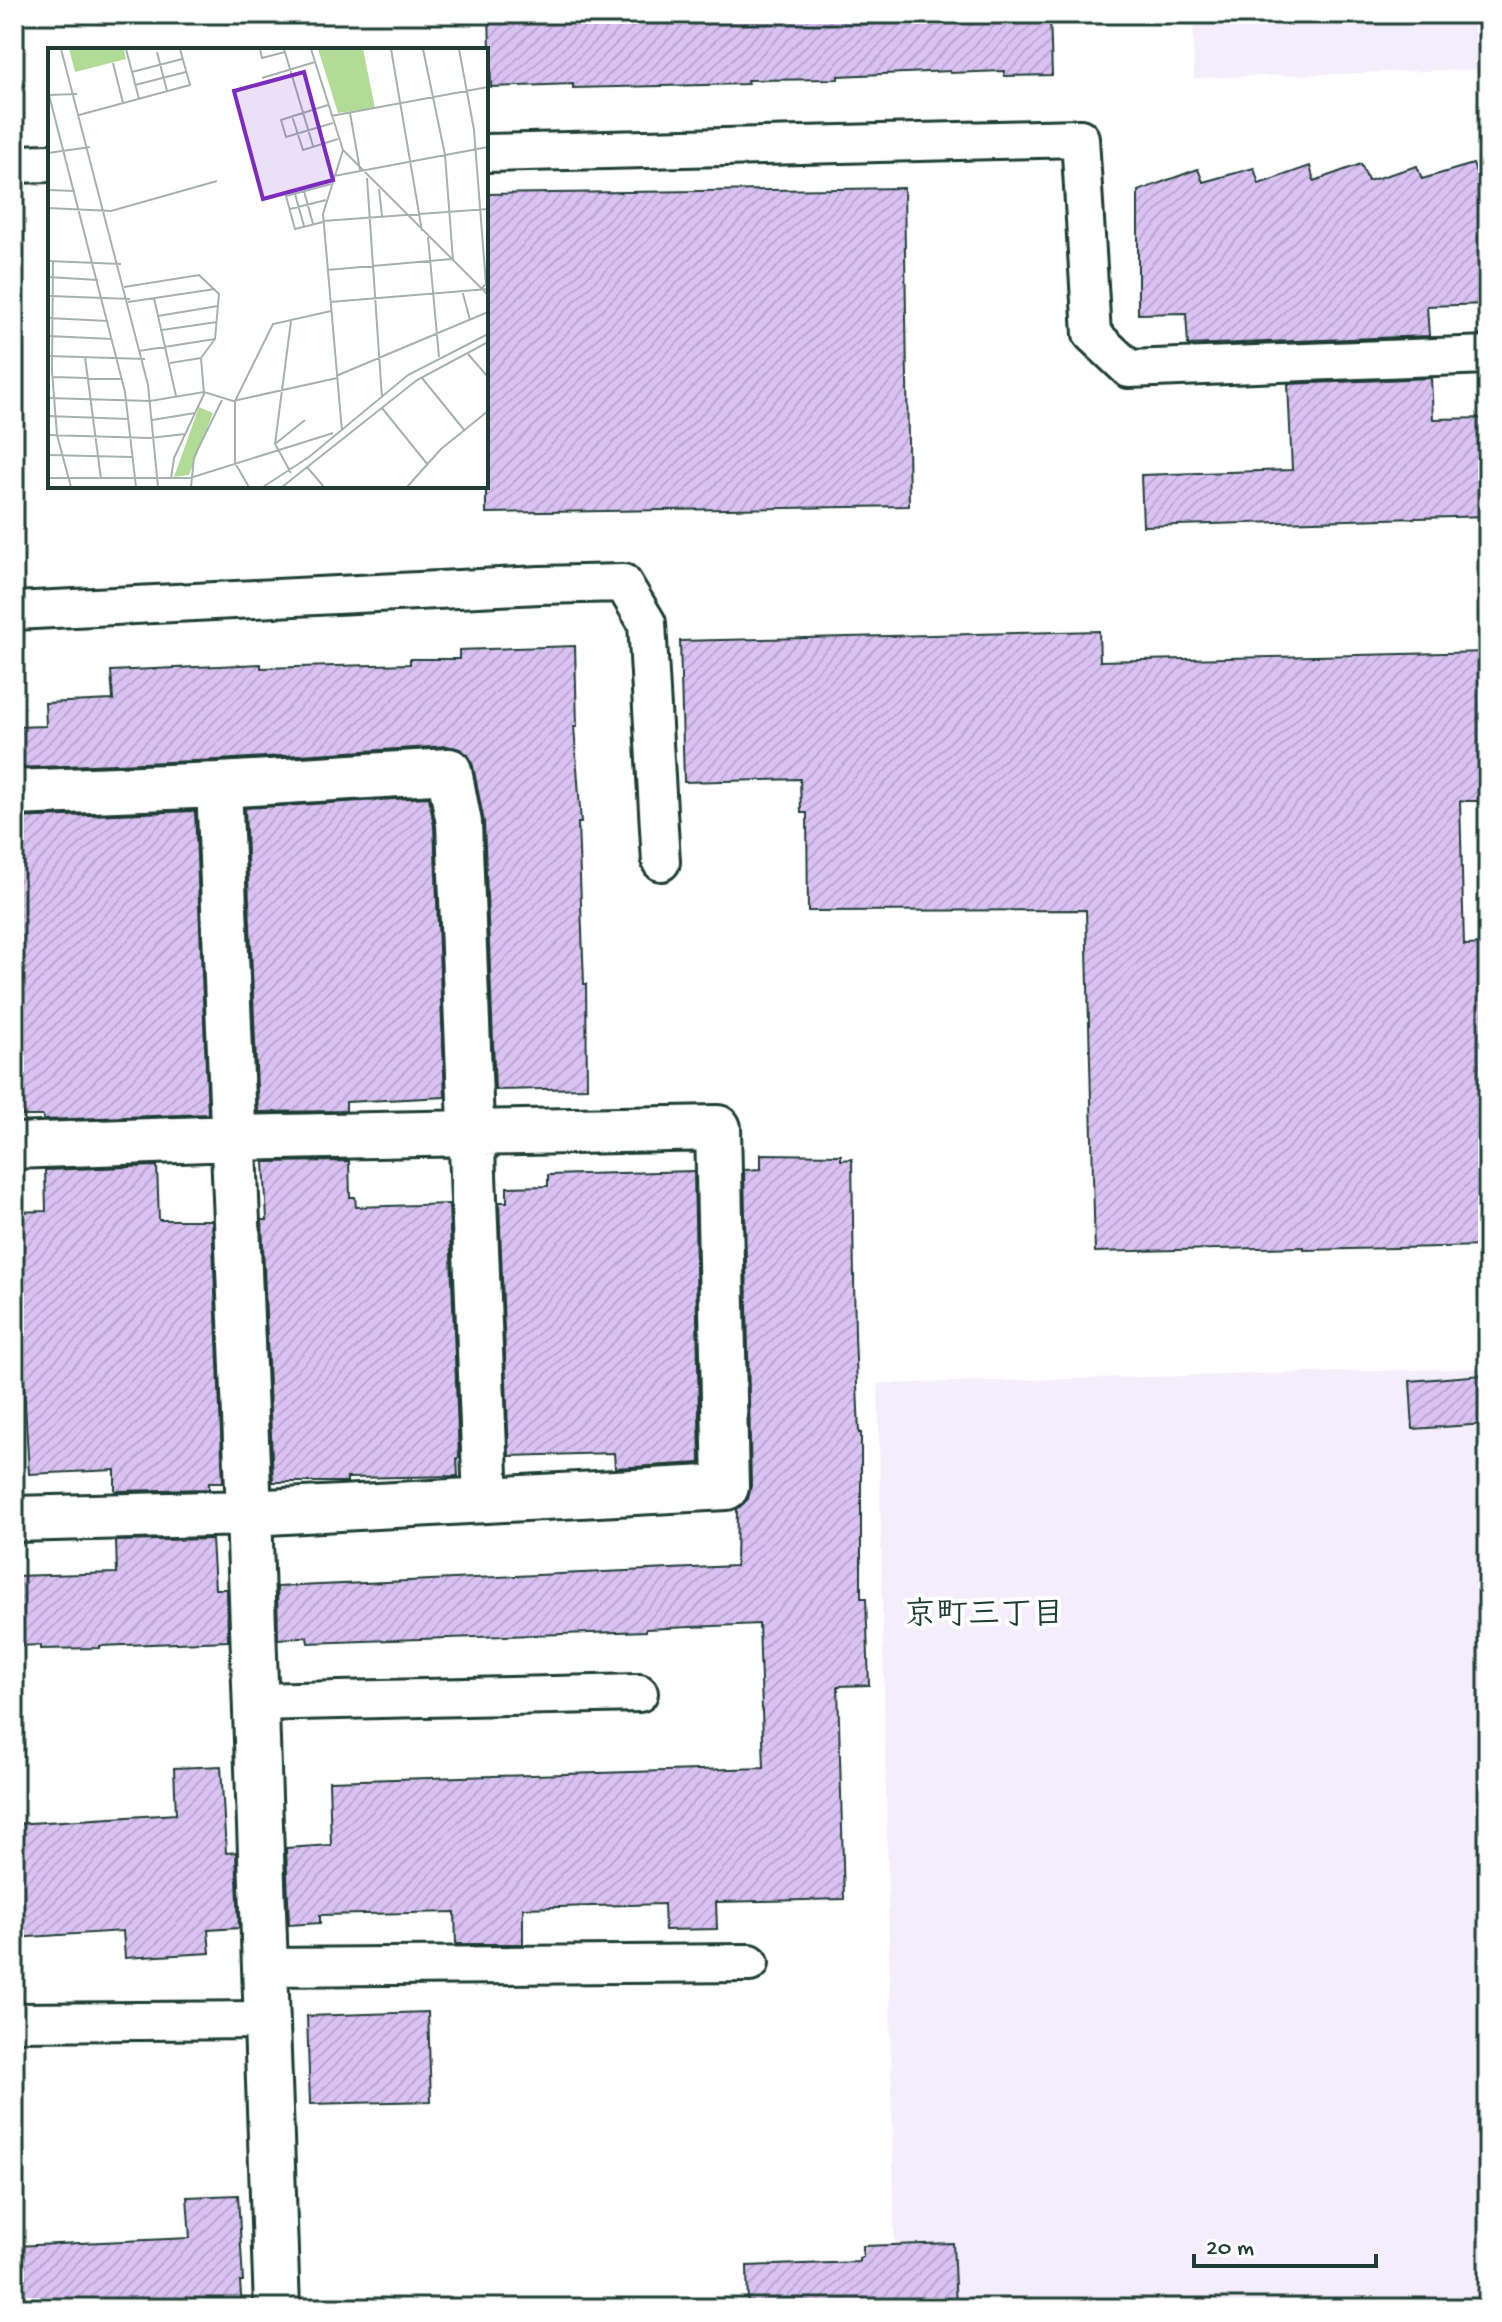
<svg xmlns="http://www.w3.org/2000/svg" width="1502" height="2322" font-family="'Gochi Hand','Klee One',sans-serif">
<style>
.built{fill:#f4edfb}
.building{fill:url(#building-hatch);stroke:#1f3d34;stroke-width:2}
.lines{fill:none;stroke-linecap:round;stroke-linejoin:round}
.lane-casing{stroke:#1f3d34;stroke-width:42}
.street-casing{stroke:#1f3d34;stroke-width:50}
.lane{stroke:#fff;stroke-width:36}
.street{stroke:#fff;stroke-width:44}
.labels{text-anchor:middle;stroke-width:8;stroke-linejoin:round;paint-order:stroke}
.neighbourhood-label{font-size:32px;font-weight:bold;fill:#1f3d34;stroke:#fff}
.inset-road{fill:none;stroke:#a5b1ae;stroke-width:2}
.view{fill:#7b2cbf;fill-opacity:0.15;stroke:#7b2cbf;stroke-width:4}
.inset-edge{fill:none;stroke:#1f3d34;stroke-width:4}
</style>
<defs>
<pattern id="building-hatch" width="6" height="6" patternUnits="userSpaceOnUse" patternTransform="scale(2)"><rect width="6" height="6" fill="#dac3f3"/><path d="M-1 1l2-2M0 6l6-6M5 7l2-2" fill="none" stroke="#bba8d1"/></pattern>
</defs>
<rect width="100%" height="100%" fill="#fff"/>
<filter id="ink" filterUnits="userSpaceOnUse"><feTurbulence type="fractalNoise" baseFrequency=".0125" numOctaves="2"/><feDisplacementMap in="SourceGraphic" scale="16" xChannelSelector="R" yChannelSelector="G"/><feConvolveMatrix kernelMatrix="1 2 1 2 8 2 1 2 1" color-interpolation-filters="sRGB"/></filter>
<g filter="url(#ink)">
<path class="built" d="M1193,14h295v55l-294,9z
M1488,1368v940h-592l-18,-924z"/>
<path class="building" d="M489,14h75v6l112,-1v-5h70v2l304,-2 2,61 -48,1v-5l-54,2v-2l-112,5v3l-91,1 1,4 -175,4v-4l-82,3z
M1361,164l7,17 49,-15 5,13 51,-15 15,41v99l-61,2 2,30 -241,9 -2,-32 -48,1v-123l60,-22 5,13 51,-14 5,16 51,-18 4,15z
M904,188l5,318 -423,7v-319z
M1431,378l2,41 55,-1v98l-345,10 -2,-51 151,-5 -4,-86z
M1099,631l1,30 388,-9v149h-28l4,144 24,-1v302l-184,4v-3l-209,5 -9,-342 -278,1 -1,-98h-6l-1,-34 -116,3 -4,-141z
M575,646l2,80h-3l7,97h-3l6,161h2l1,104 -92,2 -11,-268 -11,-56 -5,-11 -8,-6 -13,-3 -229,14 -204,8v-41l32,-1 -1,-23 68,-3 -2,-29 150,-7v4l149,-4v-5h49v-9z
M429,797l5,29 11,271 -99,5v9l-88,1 -13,-304z
M195,811l13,303 -165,6v-4h-21l-3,-100h-4l-1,-92h3l-3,-106z
M761,1154l80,1v5l11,-1 3,177 4,97h2v165h5l3,87 -31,1 6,213 -128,3 1,27 -52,1 -1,-26 -141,4v36h-67l-1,-32 -135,3v8l-31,2 -3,-77 45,-3 -2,-64 435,-13 -5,-144 -113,5v2l-338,12 -1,-6 -29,2 -1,-52 459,-21 1,-57 11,-10 3,-13 -7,-316 17,-1z
M349,1161l1,36h5l1,10 93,-3 10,254h-2l1,18 -111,2v4h-74l-11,-262h5l-3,-58z
M157,1166l2,54h53l11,262h-14v7l-94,2v-21l-86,4 -5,-87 -10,1v-176l32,-1 -1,-41z
M694,1171l6,292 -85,5 -1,-15 -105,3 -10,-254h8v-15l41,-1v-11z
M1482,1375l4,49 -73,5 -3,-48z
M212,1539l3,50h12l1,52 -128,5v2l-59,1v-4l-27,1v-70l103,-3 -1,-32z
M221,1766l5,87 10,-1 3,76 -31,2 2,23 -85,5 -2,-27 -109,7v-114l162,-10 -2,-46z
M428,2012l3,89 -121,3 -3,-88z
M238,2195l5,87h-3l2,26h-228v-62l176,-8 -3,-41z
M953,2243l3,65h-208l-1,-42 112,-4v-4l4,-1v-11z"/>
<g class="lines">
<g class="lane-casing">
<path id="lane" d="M486,153l594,-15 12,196 37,35 359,-14
M14,164l36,-1
M14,611l526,-26 83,-2 24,40 14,239
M255,1702l384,-9
M264,1967l486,-4
M14,2022l252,-2"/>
</g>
<g class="street-casing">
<path id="street" d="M219,785l30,728 28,795
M14,793l205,-8 230,-14 10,52 27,677
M14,1146l220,-8 484,-10 8,359 -477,26 -235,6"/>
</g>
<use href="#lane" class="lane"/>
<use href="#street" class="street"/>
</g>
</g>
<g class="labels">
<g class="neighbourhood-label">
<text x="984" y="1623">京町三丁目</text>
</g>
</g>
<g transform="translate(48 48)">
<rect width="440" height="440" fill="#fff"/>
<path d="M21,1h55l2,10 -51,13zM270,1h45l12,59 -37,5zM151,359l14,6 -24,62 -15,2z" fill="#b2db98"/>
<path class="inset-road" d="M13,1l87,336 10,102M78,1l13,50M212,1l2,9 23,-6M236,1l29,97M263,1l32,101 145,145M343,1l31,182M375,1l22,106 8,105M411,1l15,81 12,154 -4,4M109,4l10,39M65,15l10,40M84,24l50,-13M214,30l53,-16M87,37l51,-13M0,47l29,-1M1,47l76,297 11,95M280,57l-47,15 5,17 47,-14M302,65l10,57M31,67l111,-30 -10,-36M244,68l11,34 35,-11M283,68l157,-29M0,105l42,-6M286,128l154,-29M319,130l15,220M331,141l3,27M0,142l27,1M256,143l9,33M247,146l9,32M0,160l63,3 106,-30M242,161l36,-9M275,173l165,-12M275,174l-28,7 -9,-33 45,-12M380,189l11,120M0,213l73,3M5,213l-1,110 5,64 14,52M279,222l125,-11M0,229l50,3M76,239l75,-12 20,19 -4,45 -14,19 3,36 -30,64 -3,21M414,242l8,30M2,248l80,3M106,250l22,98M80,254l87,-13M282,254l158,-13M110,268l60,-10M0,270l60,3M114,282l55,-8M0,288l64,3M91,303l76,-12M420,306l20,23M0,308l97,3M37,309l16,122M122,315l31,-5M288,328l152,-64M4,329l70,2M374,330l43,53M0,350l102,3 54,-9 29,9 104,-23M334,360l46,57M0,368l80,3M104,372l43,-7M294,383l-19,-217 20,-64M0,387l102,3 35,-4M227,396l16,-123M0,407l84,2M259,419l17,20M243,425l-16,-29 30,-24M0,430h142l143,-45M143,439l3,-30 28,-57M201,439l-14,-24v-62l38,-77 58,-13M215,439l46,-30 99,-82 80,-41M234,439l135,-107 71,-38M359,439l34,-38 47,-38"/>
<path class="view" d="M256,24l29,108 -70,19 -29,-108z"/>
<rect width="440" height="440" class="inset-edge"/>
</g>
<rect width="1502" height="2322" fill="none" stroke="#fff" stroke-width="48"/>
<rect x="24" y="24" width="1454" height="2274" fill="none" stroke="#1f3d34" stroke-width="3" filter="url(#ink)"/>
<path d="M1194 2254v12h182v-12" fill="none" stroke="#1f3d34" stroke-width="4"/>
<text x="1206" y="2254" font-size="24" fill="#1f3d34" stroke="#ffffff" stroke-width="6" paint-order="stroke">20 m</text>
</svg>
